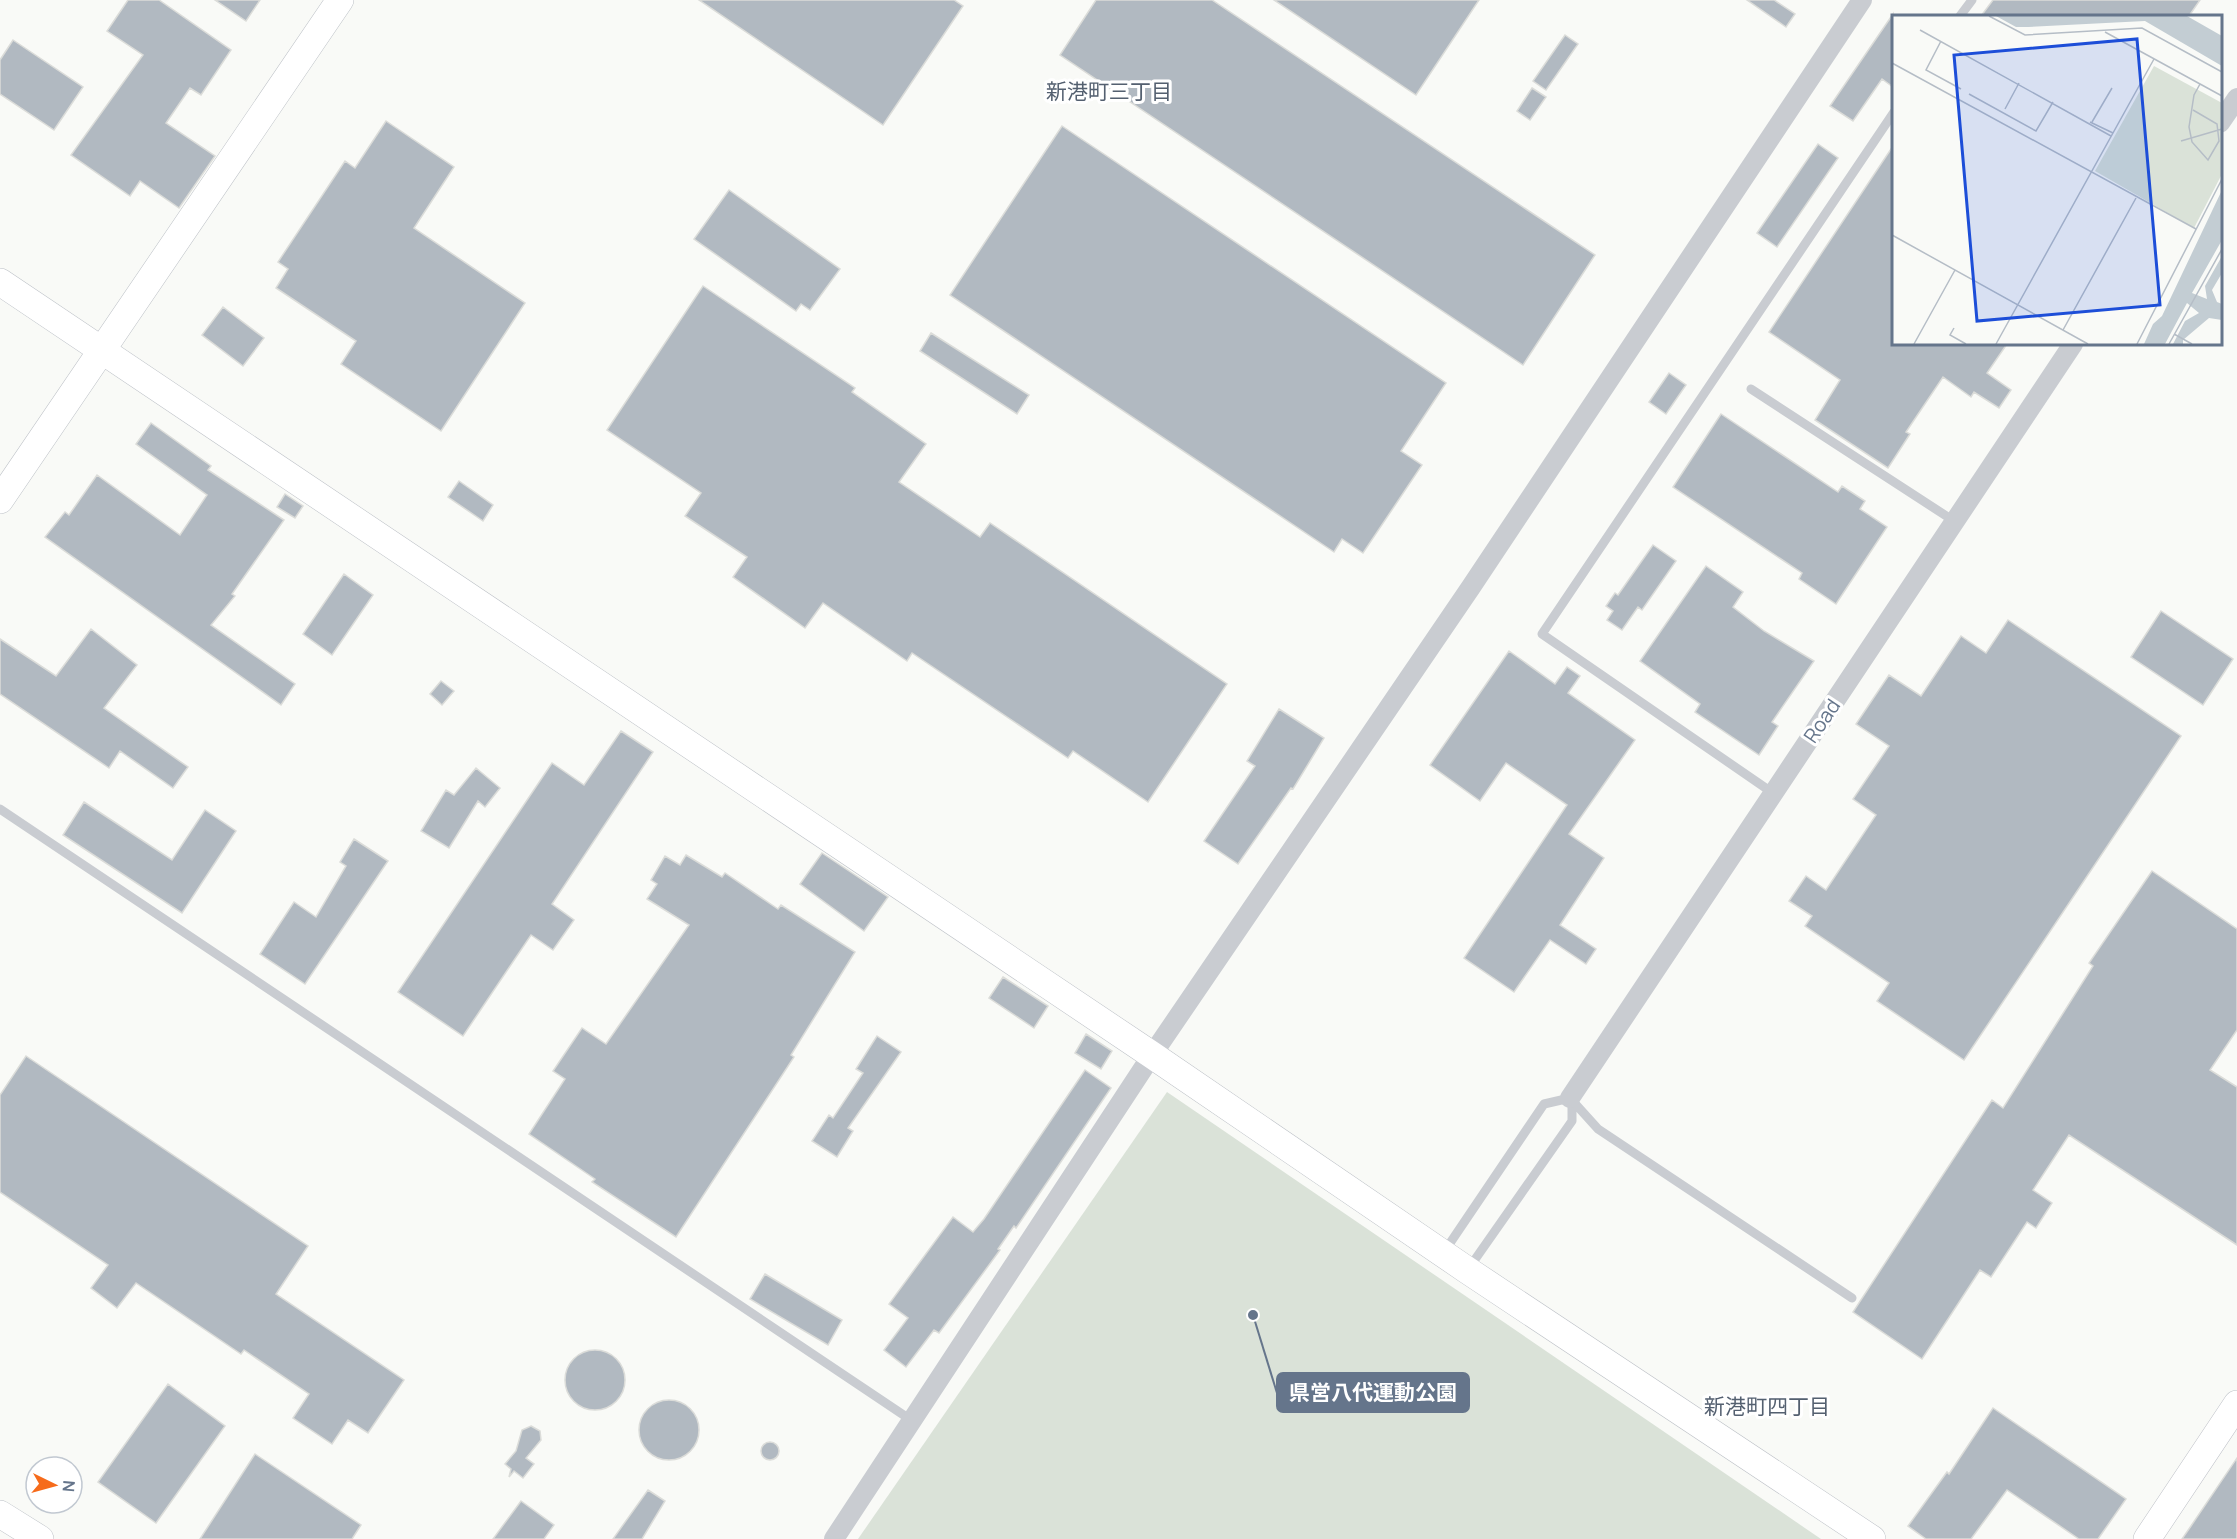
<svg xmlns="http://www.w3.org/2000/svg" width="2237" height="1539" font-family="Manrope,'Noto Sans JP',sans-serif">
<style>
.green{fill:#dae2d8}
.building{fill:#b1b9c1;stroke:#dbdcd9;stroke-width:1.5}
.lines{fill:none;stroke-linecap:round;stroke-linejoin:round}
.secondary-casing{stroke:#bdc1c7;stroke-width:28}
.lane{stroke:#c9ccd1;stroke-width:9}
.street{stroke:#c9ccd1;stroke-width:20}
.secondary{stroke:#fff;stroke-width:27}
.labels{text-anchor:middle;stroke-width:6;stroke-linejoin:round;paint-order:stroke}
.street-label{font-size:20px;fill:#65758b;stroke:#fff}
.neighbourhood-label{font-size:21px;fill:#546070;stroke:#fff}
.inset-road{fill:none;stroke:#b5bdc6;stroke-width:1.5}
.view{fill:#1d4ed8;fill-opacity:0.15;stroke:#1d4ed8;stroke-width:3}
.inset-edge{fill:none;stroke:#65758b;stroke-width:3}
.leader{fill:none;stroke:#65758b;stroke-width:2}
.callout-dot{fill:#65758b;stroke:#fff;stroke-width:2}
.callout{fill:#65758b;stroke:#65758b;stroke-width:2}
.callout-label{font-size:21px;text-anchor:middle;font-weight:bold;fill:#fff}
</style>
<rect width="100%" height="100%" fill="#f9faf7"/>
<path class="green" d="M1167,1092l654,447h-963z"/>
<path class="building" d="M128,0h31l72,50 -30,45 -11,-7 -24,35 49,33 -36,52 -39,-27 -10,15 -59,-41 72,-100 -36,-24z
M215,0h45l-14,21z
M699,0h255l9,6 -80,119z
M1096,0h116l383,255 -72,110 -463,-310z
M1274,0h205l-63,95z
M1747,0h27l21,14 -9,13z
M1993,0h207l-11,16h-208z
M1893,14v73l-11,-8 -29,42 -23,-15z
M1565,35l13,9 -32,46 -13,-9z
M13,40l70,47 -29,43 -54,-36v-34z
M1532,88l14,9 -16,23 -13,-9z
M386,121l68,46 -40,61 111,75 -84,128 -100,-67 15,-23 -80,-53 12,-19 -10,-7 67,-101 10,7z
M1062,126l384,257 -45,68 21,14 -59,88 -21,-14 -8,13 -384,-257z
M1818,144l20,14 -61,89 -20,-14z
M1893,146v198h114l-20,29 24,17 -12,18 -25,-16 -3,5 -28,-20 -37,55 4,2 -22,34 -73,-48 25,-40 -71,-48z
M729,190l111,79 -30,41 -9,-6 -5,7 -102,-72z
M703,286l152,102 -3,4 74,52 -27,38 81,55 10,-14 237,161 -79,118 -75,-51 -5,7 -156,-105 -5,8 -84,-58 -18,25 -72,-51 14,-20 -62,-41 16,-23 -94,-63z
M223,307l41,31 -21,28 -41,-31z
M931,333l98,62 -12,19 -97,-63z
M1669,373l17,12 -20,29 -17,-12z
M1721,414l117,78 4,-6 23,15 -5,8 27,18 -51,77 -37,-25 3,-6 -129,-86z
M151,423l60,43 -3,4 76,50 -52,74 3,2 -24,29 84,59 -14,21 -236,-168 20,-25 4,3 28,-40 83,60 27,-40 -71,-51z
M459,481l34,24 -10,16 -35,-24z
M285,494l18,12 -8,12 -18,-11z
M1653,545l23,16 -34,49 -4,-3 -16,23 -15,-10 6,-9 -7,-5 9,-13 3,2z
M1706,566l37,26 -10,15 31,24 50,30 -42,61 6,4 -19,29 -64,-43 5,-8 -60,-43z
M344,574l29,21 -41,60 -29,-21z
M2161,611l72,48 -30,46 -72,-48z
M2008,620l173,116 -217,324 -87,-59 12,-18 -84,-57 7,-10 -23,-15 17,-25 20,14 50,-75 -23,-16 36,-53 -33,-22 33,-49 32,21 40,-60 25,17z
M91,629l46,36 -33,43 84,59 -15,21 -53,-37 -11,17 -109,-74v-55l56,37z
M1509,651l46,33 12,-17 13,9 -12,17 67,47 -66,94 35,24 -44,67 36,24 -10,15 -36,-24 -36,52 -50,-34 103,-153 -61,-42 -26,38 -50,-36z
M441,681l13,10 -12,14 -12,-11z
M1279,709l45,29 -31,51 -2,-1 -53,76 -34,-23 51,-75 -8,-5z
M621,731l32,21 -101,152 22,16 -21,30 -22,-15 -68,101 -65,-44 154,-229 32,22z
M476,768l24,20 -15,19 -7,-6 -29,47 -28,-17 25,-41 8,5z
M84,802l88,58 33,-50 31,21 -54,82 -119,-78z
M354,839l34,22 -83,123 -45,-30 34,-52 22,15 30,-51 -6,-4z
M822,853l66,44 -24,34 -64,-47z
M686,855l36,22 3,-4 53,36 3,-4 74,47 -64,103 3,2 -118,180 -84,-55 3,-3 -66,-45 36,-55 -12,-8 29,-43 24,16 83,-119 -42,-26 10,-15 -6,-4 14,-24 15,9z
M2152,871l85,58v101l-27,40 27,17v158l-168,-110 -36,55 19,13 -16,25 -9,-6 -36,55 -11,-7 -58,89 -69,-47 139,-212 11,8 90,-142 -4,-3z
M1003,977l45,29 -14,22 -45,-30z
M1086,1034l26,17 -11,18 -26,-16z
M877,1036l24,16 -53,76 5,3 -16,26 -25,-16 17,-26 4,3 30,-45 -7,-4z
M26,1056l282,190 -32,48 128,86 -36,53 -20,-13 -16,24 -39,-26 16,-24 -65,-44 -3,4 -105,-71 -19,25 -26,-20 17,-23 -108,-73v-97z
M1085,1070l26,18 -95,140 -2,-2 -16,23 2,1 -61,83 -5,-3 -28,37 -22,-17 24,-32 -19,-14 64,-87 20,15 11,-13z
M765,1274l77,46 -14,25 -78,-46z
M565 1380a30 30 0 1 1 60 0a30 30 0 1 1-60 0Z
M168,1384l57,42 -69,97 -58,-41z
M639 1430a30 30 0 1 1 60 0a30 30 0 1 1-60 0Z
M1993,1408l133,91 -28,40h-19l-72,-49 -36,49h-45l-18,-13 39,-54 2,2z
M531,1426l9,5 1,9 -15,18 8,6 -11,14 -9,-7 -5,6 2,-8 -6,-5 11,-13 6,-21z
M761 1451a9 9 0 1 1 18 0a9 9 0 1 1-18 0Z
M255,1454l106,71 -9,14h-152z
M2237,1458v81h-55l9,-13z
M648,1490l17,11 -23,38h-29z
M521,1501l33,24 -10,14h-51z"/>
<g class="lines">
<g class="secondary-casing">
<path id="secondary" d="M0,282l1152,773 315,215 405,269
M0,500l340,-500
M0,1514l40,25
M2147,1539l90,-135"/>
</g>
<path class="lane" d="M1960,16l12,-16
M1751,389l203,132
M1770,791l-228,-157 352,-522
M0,809l911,611
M1444,1252l100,-148 26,-6 28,31 254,169
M1469,1268l103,-147v-26"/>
<path class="street" d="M2220,123l17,-25
M1570,1098l503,-754
M834,1539l318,-484 319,-468 391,-587"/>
<use href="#secondary" class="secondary"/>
</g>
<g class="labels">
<g class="street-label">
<text transform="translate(1822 721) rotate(-56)" y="7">Road</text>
</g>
<g class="neighbourhood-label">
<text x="1109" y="99">新港町三丁目</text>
<text x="1767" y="1414">新港町四丁目</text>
</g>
</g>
<g transform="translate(1892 15)">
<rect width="330" height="330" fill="#f9faf7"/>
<path d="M262,51l68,37v71l-28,54 -99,-57z" fill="#dae2d8"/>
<path d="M104,1h191l35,20v30l-77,-45 -117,6h-12zM330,175v50l-30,53 15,6 -2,-13 17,-30v17l-10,17 5,12 5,2v16l-13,-2 -26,22v4h-10l12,-23 14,-8 -12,-10 -22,41h-21l9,-20 9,-8z" fill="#c3cdd3"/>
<path class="inset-road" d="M97,1l36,19 117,-7 80,44M28,15l191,106M213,17l117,64M49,26l-15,29 35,19M0,48l304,166M77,79l67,37 17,-29M113,94l14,-26M301,95l24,14 2,17 -11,19 -16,-18 -3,-15 5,-32 6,-11M198,107l23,11M200,107l20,-34M289,126l41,-12M0,220l196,109M62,313l-4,7 16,9M171,315l73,-132M282,319l18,10M22,329l41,-74M104,329l158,-285M245,329l85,-165M277,329l53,-95"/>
<path class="view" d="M245,24l23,266 -183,16 -23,-266z"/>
<rect width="330" height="330" class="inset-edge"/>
</g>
<path class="leader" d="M1253 1315L1277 1393"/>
<circle class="callout-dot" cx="1253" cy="1315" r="6"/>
<rect class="callout" x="1277" y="1373" width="192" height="39" rx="6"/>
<g class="callout-label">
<text x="1373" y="1400">県営八代運動公園</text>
</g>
<g transform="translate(54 1485) rotate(95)"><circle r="28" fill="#ffffff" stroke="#c1c8d1" stroke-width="1.5"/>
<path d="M0-4.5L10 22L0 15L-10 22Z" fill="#f66b1b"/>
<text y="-9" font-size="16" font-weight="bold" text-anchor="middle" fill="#65758b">N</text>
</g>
</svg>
